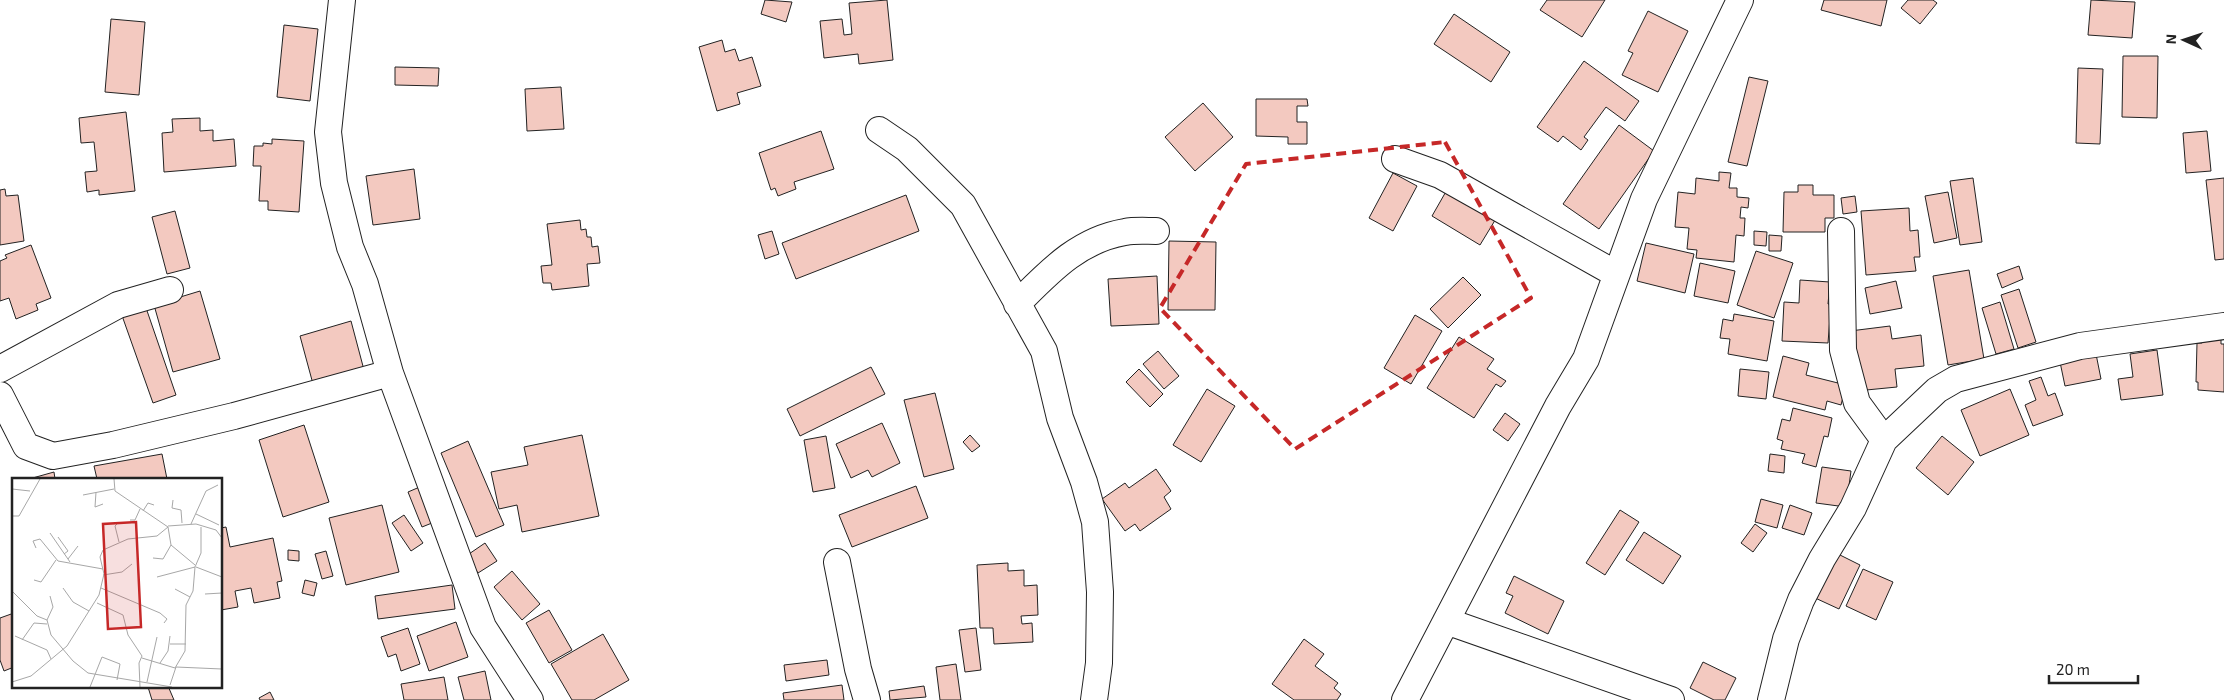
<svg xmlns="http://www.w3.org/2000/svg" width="2224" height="700" font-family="'Exo 2',sans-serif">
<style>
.building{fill:#f3c9c0;stroke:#222}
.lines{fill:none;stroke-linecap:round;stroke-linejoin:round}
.minor-casing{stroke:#222;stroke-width:28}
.minor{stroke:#fff;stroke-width:26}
.marked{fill:none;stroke:#c62828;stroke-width:4;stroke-dasharray:10 6;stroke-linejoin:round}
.inset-road{fill:none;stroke:#a7a7a7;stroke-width:1}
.view{fill:#c62828;fill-opacity:0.15;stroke:#c62828;stroke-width:2.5}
.inset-edge{fill:none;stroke:#222;stroke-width:2.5}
</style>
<rect width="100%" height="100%" fill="#fff"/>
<path class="building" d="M765,0l27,2 -6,20 -25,-8z
M887,0l6,60 -34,4 -1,-10 -34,4 -4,-37 22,-2 2,16 8,-1 -3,-31z
M1547,0h58l-23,37 -42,-27z
M1824,0h63l-6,26 -60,-16z
M1908,0h25l4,3 -17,21 -19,-16z
M2091,0l44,2 -3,36 -44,-3z
M1648,11l40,20 -30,61 -36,-17 11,-22 -5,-2z
M1454,14l56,38 -19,30 -57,-38z
M111,19l34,3 -6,73 -34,-3z
M284,25l34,4 -8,72 -33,-4z
M722,40l3,12 10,-3 4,12 13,-4 9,29 -24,7 3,11 -23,7 -18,-64z
M2123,56h35l-1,62 -35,-1z
M1584,61l55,40 -14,20 -19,-14 -22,30 4,3 -7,10 -18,-14 -5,6 -21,-15z
M395,67l44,1 -1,18 -43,-1z
M2078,68l25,1 -3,75 -24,-1z
M1749,77l19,4 -21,85 -19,-4z
M561,87l3,42 -37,2 -2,-42z
M1256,99h51l1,7h-11v16h10v22h-19v-7l-32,-1z
M1203,103l30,34 -38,34 -30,-34z
M126,112l9,79 -36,4v-5l-12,2 -2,-20 12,-1 -3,-29 -13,1 -2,-25z
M200,118v13l13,-1v11l21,-2 2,27 -72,6 -2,-39 11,-1 -1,-13z
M1619,125l35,26 -55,78 -36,-25z
M821,131l13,38 -40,13 2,7 -18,7 -3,-8 -4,2 -12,-37z
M2207,131l4,40 -25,2 -3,-40z
M272,139l32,2 -5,71 -31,-2v-9h-9l2,-35h-8l1,-20h9v-3l9,1z
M414,169l6,50 -47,6 -7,-49z
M1719,172l12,1 -2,15h8v9l12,1 -1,10 -7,-1 -1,11h5l-1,18 -8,-1 -2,27 -38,-4 1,-8 -10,-1 2,-21 -14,-1 3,-35 17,2 1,-16 23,3z
M1393,173l24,13 -24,45 -24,-13z
M1973,178l9,64 -22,3 -10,-64z
M2224,178v81l-9,1 -9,-80z
M1798,185h15v10h21v23h-9v14h-42l1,-40h14z
M1448,188l49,29 -17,28 -48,-29z
M5,189l1,7 12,-1 6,46 -24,4v-55z
M1948,192l9,46 -23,5 -9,-47z
M906,195l13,36 -123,48 -14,-36z
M1855,196l2,16 -14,2 -2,-16z
M1909,208l1,23 8,-1 2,27h-6l2,14 -50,4 -5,-64z
M175,211l15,57 -23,6 -15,-57z
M580,220l1,10 5,-1 1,8h4l1,10 6,-1 2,17 -13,1 2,22 -37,4 -1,-7h-8l-2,-17 11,-1 -5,-41z
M772,231l7,23 -14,5 -7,-24z
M1754,231l13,1 -1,14 -12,-1z
M1769,235l13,1 -1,15h-12z
M1169,241l47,1 -1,68h-47z
M1646,243l48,11 -9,39 -48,-12z
M31,245l20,53 -15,6 2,6 -22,9 -7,-21 -9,3v-40l7,-3 -2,-3z
M1756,251l37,12 -19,55 -37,-13z
M1700,263l35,8 -7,32 -34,-7z
M2019,266l4,13 -21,9 -5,-14z
M1969,270l15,89 -36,6 -15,-89z
M1157,276l2,48 -48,2 -3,-47z
M1463,277l18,18 -33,33 -18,-19z
M1800,280l30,2 -2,22h3l-3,39 -46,-2 2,-39 15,1z
M1896,281l6,27 -32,6 -5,-26z
M2019,289l17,53 -18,6 -17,-53z
M200,291l20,68 -47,13 -19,-67z
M144,302l32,93 -23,8 -33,-93z
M2000,302l14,47 -18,5 -14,-46z
M1734,314l40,7 -7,40 -39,-7 2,-15 -10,-1 3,-19 10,2z
M1415,315l27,16 -31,53 -27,-16z
M351,321l13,49 -51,14 -13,-48z
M1890,326l2,13 29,-4 3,31 -29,3 2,18 -41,4 -6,-60z
M2202,336l19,1v7h3v48l-26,-2v-8h-2l1,-39h5z
M1459,337l35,22 -7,10 19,12 -5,6 -5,-3 -22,34 -47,-30z
M2157,350l6,45 -42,5 -3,-21 15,-2 -3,-23z
M1158,351l21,25 -15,13 -21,-25z
M2096,354l5,25 -36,7 -5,-24z
M1783,356l26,7 -3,12 40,10 -5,20 -14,-4 -2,9 -52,-13z
M871,367l14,27 -85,42 -13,-27z
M1139,369l24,25 -13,13 -24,-25z
M1740,369l29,3 -3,27 -28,-3z
M2041,377l7,19 7,-3 8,22 -30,11 -8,-21 11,-5 -7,-19z
M1207,389l28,17 -34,56 -28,-17z
M2010,389l19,46 -49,21 -19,-46z
M935,393l19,76 -30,8 -20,-77z
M1793,408l39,10 -4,19 -4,-1 -8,31 -14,-4 3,-9 -24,-5 2,-8 -6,-2 5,-20 8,2z
M1505,413l15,11 -12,17 -15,-11z
M882,423l18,40 -28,14 -4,-7 -17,8 -15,-34z
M304,425l25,77 -46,15 -24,-77z
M582,435l17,81 -77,16 -5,-27 -18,4 -8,-37 37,-7 -4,-18z
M970,435l10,11 -8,6 -9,-10z
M826,436l9,52 -22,4 -9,-52z
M1942,436l32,26 -26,33 -32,-27z
M468,441l36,84 -28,12 -35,-84z
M162,454l5,25h-70l-3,-13z
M1770,454l15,2 -1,17 -16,-2z
M1822,467l29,4 -5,36 -30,-4z
M1156,469l15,22 -7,6 7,12 -31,22 -5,-7 -10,7 -23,-32 23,-16 4,5z
M54,472l1,7h-26z
M422,486l15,35 -15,6 -14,-35z
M916,486l12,32 -76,29 -13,-32z
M1761,499l22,6 -6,23 -22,-6z
M382,505l17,67 -53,13 -17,-67z
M1790,505l22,8 -8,22 -22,-7z
M1620,510l19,12 -34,53 -19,-12z
M404,515l19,28 -12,8 -19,-28z
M1755,524l12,9 -14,19 -12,-9z
M226,527l4,20 43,-9 9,43 -5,1 3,16 -26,5 -3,-15 -16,3 3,16 -17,3v-82z
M1644,532l37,24 -18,28 -37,-24z
M485,543l12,18 -19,12 -12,-17z
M288,550l11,1v10l-11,-1z
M326,551l7,25 -11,3 -7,-25z
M1834,552l26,13 -21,44 -26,-12z
M1008,563v8l16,-1v16l13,-1 1,30 -17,1 1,8 10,-1 1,19 -39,2 -1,-16h-13l-3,-63z
M1863,569l30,13 -17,38 -30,-14z
M512,571l28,33 -18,16 -28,-33z
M1514,576l50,25 -16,33 -43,-21 8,-17 -7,-3z
M305,580l12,3 -3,13 -12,-3z
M452,585l3,24 -77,10 -3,-23z
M549,610l23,40 -23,13 -23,-40z
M14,613v54l-10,4 -4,-11v-42z
M456,622l12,35 -39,14 -12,-35z
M408,628l12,36 -19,7 -5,-17 -8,3 -7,-20z
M976,628l5,42 -16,2 -6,-42z
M603,634l26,46 -35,20h-22l-21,-36z
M1304,639l20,15 -9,12 23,17 -4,5 7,6 -4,6h-43l-22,-16z
M827,660l2,15 -43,6 -2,-16z
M1703,662l33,16 -11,22h-11l-24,-12z
M956,664l5,36h-21l-4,-33z
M485,671l6,29h-27l-6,-23z
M444,677l4,23h-44l-3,-16z
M842,685l2,15h-60l-1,-7z
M151,686h17l6,14h-22l-4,-13z
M924,686l2,11 -36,3 -1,-9z
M270,692l4,8h-14l-1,-2z"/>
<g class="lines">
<g class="minor-casing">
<path id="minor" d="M342,0l-14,132 6,51 16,64 15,37 25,89 93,254 47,73
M879,130l28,19 56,56 81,146 16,67 24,64 11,40 5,70 -1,71 -5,37
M1395,159l45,16 176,99
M1841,231l2,119 14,53 27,37
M1017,304c32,-32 61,-64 108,-72 10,-2 21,-1 31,-1
M0,369l118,-64 52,-15
M0,395l26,51 27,10 60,-11 121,-29 156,-43
M837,562l21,107 9,31
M1446,621l225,79
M1405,700l153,-294 28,-47 58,-160 96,-199
M1771,700l15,-61 15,-39 21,-41 31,-51 31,-68 53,-50 19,-11 124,-33 144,-20"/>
</g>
<use href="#minor" class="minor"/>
</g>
<path class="marked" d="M1445,142l86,156 -236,151 -135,-141 86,-144z"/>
<g transform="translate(12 478)">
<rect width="210" height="210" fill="#fff"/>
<path class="inset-road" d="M0,11l18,2M84,14l-1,15 8,-3M71,17l31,-6M161,22l-1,8 9,2 1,13M131,33l5,-8 6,2M184,36l23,11M0,38h7l21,-37M118,42h5l5,-11M106,45l-3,3 4,16M179,46l15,-33 12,-6M156,48l28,-2 20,6 6,8M156,49l3,18 24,20M38,55l20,29M46,59l10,14 -4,3M24,70l-3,-7 7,-2 18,22 45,8M141,80l10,1 8,-14M56,81l10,-13M184,89l26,10M91,97l19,-3 10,-8M145,99l38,-10M22,102l7,2 15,-22M51,110l10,14 16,9M89,110l59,25 7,6 -3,4M163,111l15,8M0,113l25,25 10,4 4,15 22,26 15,12 84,14M193,116l17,-1M85,125l26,12 5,20 14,21 -3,7 1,24M35,142l6,-13 -3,-11M3,158l32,14 4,9M10,162l12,-17 13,1M158,166h16M90,179l18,7 -3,16M130,180l33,10 10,-17 1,-46 7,-14 2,-24 6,-14v-26M148,185l8,-12 2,-15M0,204l19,-6 36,-30 32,-51 5,-21 -4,-17 3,-7 25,-11 29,-3 11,-9 -53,-36 -1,-12M135,204l10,-45M158,207l6,-18 46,2M78,209l12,-30"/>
<path class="view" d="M124,44l5,105 -33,2 -5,-105z"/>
<rect width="210" height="210" class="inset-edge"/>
</g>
<g transform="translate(2184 40) rotate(273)" stroke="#ffffff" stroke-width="4" paint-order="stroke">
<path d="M0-4L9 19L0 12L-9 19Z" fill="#222222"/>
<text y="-8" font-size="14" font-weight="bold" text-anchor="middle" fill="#222222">N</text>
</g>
<path d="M2049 675v8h89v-8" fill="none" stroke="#222222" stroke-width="2.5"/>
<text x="2056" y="675" font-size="15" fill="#222222" stroke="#ffffff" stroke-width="4" paint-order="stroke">20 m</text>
</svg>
